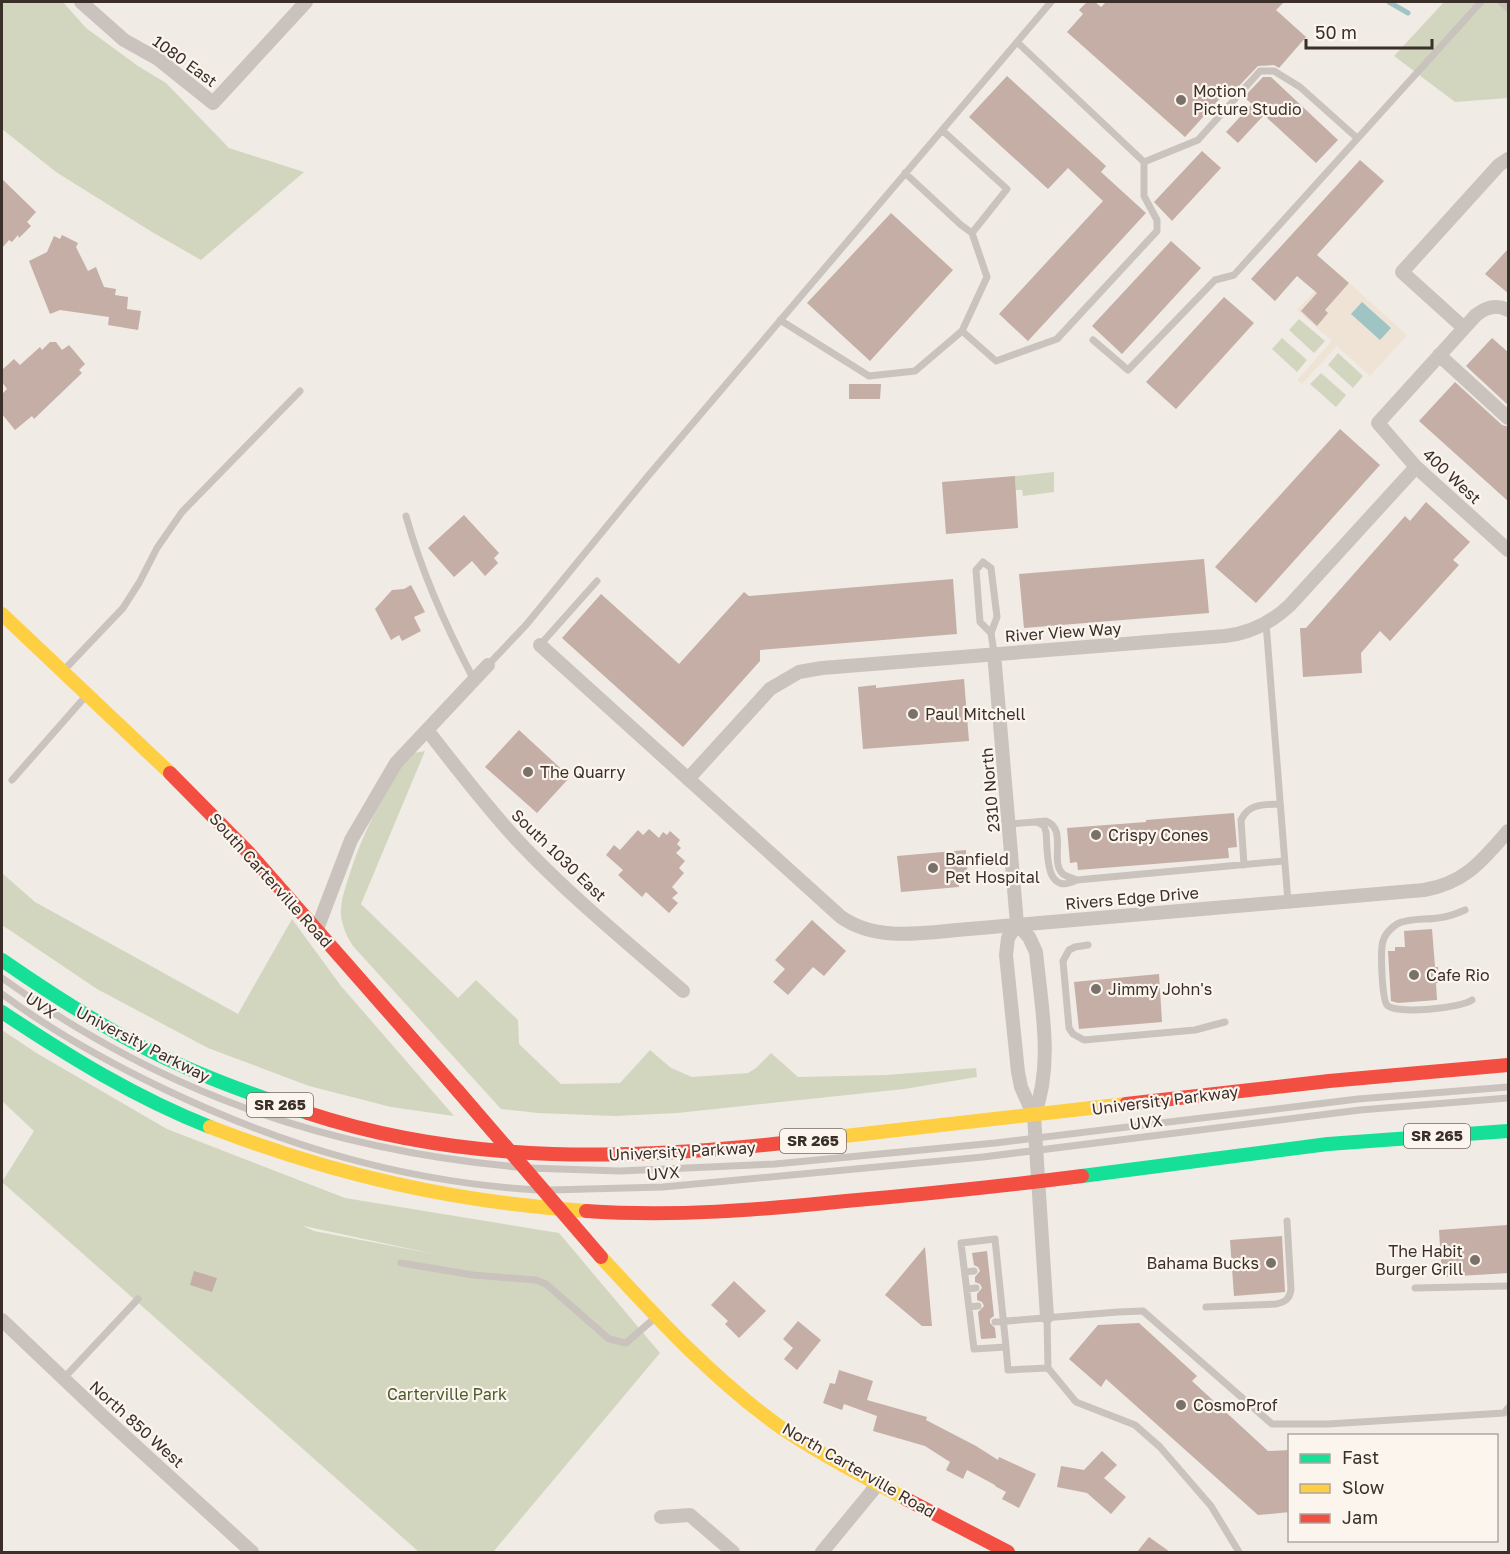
<svg xmlns="http://www.w3.org/2000/svg" width="1510" height="1554" font-family="'Golos Text',sans-serif">
<style>
.green{fill:#d2d6be;fill-rule:evenodd}
.plaza{fill:#eee3d4}
.water{fill:#a0c3c3}
.lines{fill:none;stroke-linecap:round;stroke-linejoin:round}
.stream{stroke:#a0c3c3;stroke-width:5}
.building{fill:#c4aea6}
.lane{stroke:#cac3bd;stroke-width:7}
.street{stroke:#cac3bd;stroke-width:14}
.fast{stroke:#16e098;stroke-width:14}
.slow{stroke:#ffcf43;stroke-width:14}
.jam{stroke:#f24e42;stroke-width:14}
.jam-bridge{stroke:#f24e42;stroke-width:14}
.poi-dot{fill:#7a716b;stroke:#fbf5ed;stroke-width:2}
.labels{text-anchor:middle;stroke-width:4.5;stroke-linejoin:round;paint-order:stroke}
.shield{fill:#fbf5ed;stroke:#756a64;stroke-width:1.5}
.shield-label{font-size:15px;font-weight:bold;fill:#3b2f2a}
.street-label{font-size:16px;fill:#3b2f2a;stroke:#fbf5ed}
.poi-label{font-size:16px;fill:#3b2f2a;stroke:#fbf5ed;text-anchor:start}
.park-label{font-size:16px;fill:#4b5b2c;stroke:#fbf5ed}
</style>
<rect width="100%" height="100%" fill="#f0ebe5"/>
<path class="green" d="M2,2h61l23,26 52,38 28,17 63,65 75,24 -103,88 -49,-28 -96,-60 -54,-43z
M1444,2h64v96l-53,4 -61,-46z
M1299,319l26,22 -11,12 -25,-23z
M1282,338l25,22 -10,12 -25,-23z
M1338,353l25,23 -10,12 -25,-23z
M1321,373l25,22 -10,12 -26,-23z
M1054,472v20l-31,4 -1,-6h-6l-1,-14z
M425,751l-64,153 97,94 18,-18 42,40 1,24 42,40 59,-1 30,-33 21,18 21,9 56,-4 8,-5 15,-15 27,24 88,-2 90,-7 1,9 -73,12 -227,24 -62,3 -77,-3 -37,-4 -148,-163c-6,-9 -10,-18 -12,-30 -1,-14 4,-27 8,-40 13,-42 33,-80 57,-116l8,-7z
M2,873l33,29 203,112 54,-95 49,67 113,130 -63,-9 -82,-21 -101,-38 -111,-59 -95,-64z
M2,1030l36,24 129,75 178,69 214,35 101,120 -167,199h-74l-417,-370 32,-51 -32,-30zM303,1226h1l130,28 -120,-23z"/>
<path class="plaza" d="M1349,283l58,52 -37,41 -33,-30 -35,38 -5,-4 35,-39 -35,-31 18,-19 15,13z"/>
<path class="water" d="M1362,302l29,26 -11,12 -29,-26z"/>
<g class="lines">
<path class="stream" d="M1389,2l19,11"/>
</g>
<path class="building" d="M1087,2h8l6,5 5,-5h178l-8,8 30,27 -27,31 -5,-3 -16,1 -22,23 -4,-4 -47,52 -118,-105 16,-18 -4,-4z
M1007,76l99,90 -5,6 45,41 -118,128 -29,-27 104,-113 -35,-33 -20,21 -79,-72z
M1263,77h8l67,63 -22,23 -52,-48 -26,28 -12,-11 26,-28 -8,-7z
M1202,151l19,17 -49,53 -18,-19z
M1360,160l24,21 -67,74 32,28 -24,27 3,3 -11,13 -16,-15 16,-18 -20,-17 -22,25 -24,-22z
M2,179l34,33 -9,10 4,4 -12,12 -1,-3 -6,7 -3,-2 -7,8z
M891,213l62,57 -83,91 -63,-58z
M62,235l16,8 -2,4 12,24 8,-4 8,20 12,2 -1,6 13,2 -1,12 14,2 -3,19 -30,-5 1,-8 -49,-7 -10,4 -21,-53 18,-9 7,-16 6,3z
M1171,241l30,27 -79,86 -30,-28z
M1509,248v46l-24,-20z
M1224,297l30,26 -78,86 -30,-27z
M1492,338l17,15v53l-43,-40z
M50,342h6l6,8 7,-5 16,19 -6,6 3,3 -48,46 -2,-3 -17,14 -13,-16v-20l5,-5 -5,-7v-12l12,-11 6,6 20,-18 2,3z
M1455,382l47,43 7,2v75l-90,-81z
M849,384h32l-1,15h-31z
M1340,429l40,36 -124,138 -41,-36z
M1015,476l3,52 -72,6 -4,-52z
M1426,502l44,40 -17,18 6,5 -69,76 -10,-10 -19,22 1,20 -59,4 -3,-49h6l99,-112 5,5z
M464,515l35,38 -5,5 4,5 -13,13 -13,-15 -18,16 -26,-29z
M1204,559l5,54 -185,15 -5,-54z
M953,579l4,55 -197,16v11l-77,86 -121,-109 39,-44 78,70 65,-72 5,4z
M411,585l14,27 -11,5 7,14 -19,10 -3,-6 -8,5 -16,-31 17,-19 12,-1z
M964,679l5,62 -106,8 -5,-62 18,-2v3z
M519,730l51,47 -33,36 -52,-46z
M1234,813l3,34 -9,1 1,10 -151,12 -1,-8 -7,1 -3,-35 79,-6v-2z
M649,829l10,9 4,-6 4,3 3,-4 10,9 -3,4 4,4 -5,5 9,8 -6,7 5,5 -12,14 6,6 -6,5 6,5 -9,10 -23,-21 -4,5 -24,-22 5,-5 -17,-15 8,-10 6,5 18,-20 5,5z
M966,850l2,30 -9,1v6l-58,5 -4,-36z
M812,920l34,31 -22,25 -11,-9 -25,28 -15,-13 12,-13 -10,-9z
M1432,929l3,38h3l1,16h-3l1,17 -39,3 -7,-2 -3,-50h7v-4h10l-1,-16z
M1159,974l3,48 -83,7 -5,-47z
M1507,1225l2,48 -67,4 -3,-47z
M1282,1236l3,56 -51,4 -4,-56z
M925,1247l7,79h-10l-37,-31z
M987,1251l7,65 -4,3v4l5,5 1,10 -15,1 -3,-27 6,-6 -2,-4 -5,-2v-6l5,-6 -2,-4 -5,-2v-5l5,-6 -2,-4 -4,-2 -2,-12z
M194,1271l23,7 -5,14 -22,-7z
M734,1281l32,30 -27,27 -14,-14 3,-3 -17,-16z
M798,1321l23,19 -24,30 -13,-11 9,-11 -10,-9z
M1139,1323l58,53 -5,5 76,70 22,-1v62l-32,3 -152,-136 -5,8 -32,-28 29,-34z
M839,1370l34,11 -6,19 60,17 -1,3 50,26 22,14 1,-3 37,17 -17,34 -17,-9 4,-7 -11,-6v-1l-28,-15 -4,9 -17,-9 4,-8 -25,-16 -52,-15 4,-15 -33,-12 -2,6 -19,-7 7,-20 5,1z
M1102,1451l15,14 -13,13 22,19 -15,17 -24,-21 -30,-6 4,-21 23,4z
M1149,1537l21,15h-33z"/>
<g class="lines">
<path class="lane" d="M1501,2l7,6
M1017,42l127,120 54,-22 62,-69h14l26,16 57,51
M942,130l65,59 -35,44
M905,173l56,52 11,8 15,44 -25,54 34,30 61,-22 100,-108v-11l-13,-24v-34
M780,320l89,56 46,-5 47,-40
M1093,340l35,30 87,-90 19,-5 247,-273
M406,516c16,58 40,111 68,164
M1266,623l22,279
M991,633l-11,-11 -4,-52 7,-8 8,6 6,49 -6,16 3,20
M540,645l57,-64
M488,665l38,-40 122,-149 403,-474
M64,670l59,-62 16,-25 18,-35 25,-36 118,-121
M12,780l73,-83
M1037,822l7,4 2,6c2,20 -2,65 31,48l207,-19
M1010,824l36,-3c22,8 3,41 17,53 4,3 9,4 14,6
M1244,865l-3,-45c8,-17 23,-15 39,-16
M1465,910c-9,4 -18,7 -27,8 -13,2 -29,0 -41,6 -6,4 -12,10 -14,17 -3,10 -1,57 4,64 9,10 74,3 85,-5
M1088,945l-13,2 -6,3 -6,11 6,67 4,6 11,6 111,-10 30,-8
M2,978c158,114 322,171 515,189
M2,994c50,37 104,67 160,94 121,58 242,94 376,102
M528,1168l92,3 155,-7 220,-21 363,-44 150,-12
M550,1190l113,-3 320,-30 377,-47 148,-12
M995,1239l11,108 -32,2 -13,-106z
M401,1263l72,12 63,5 10,4 63,55 17,4 30,-26
M965,1272l9,-1
M1415,1288l93,-2
M967,1289l9,-1
M969,1307l9,-1
M1206,1307l70,-3c10,-2 14,-6 15,-15l-4,-68
M1047,1317l1,51 28,34 59,23 25,22 51,59 28,46
M995,1322l123,-10 25,-1 129,113h56l176,-11 4,-5
M1006,1347l2,23 40,-2
M63,1379l75,-80"/>
<path class="street" d="M81,2l43,38 34,19 55,44 93,-101
M1508,310c-12,-6 -22,-3 -32,5l-98,108 38,44 92,83
M1464,328l-62,-56 97,-107 9,-6
M1439,355l69,63
M540,645l301,272c37,26 86,15 128,12l455,-39c41,-7 58,-29 84,-59
M994,653l23,271 12,13 7,15c5,54 18,111 -2,164
M427,730c30,38 60,78 93,113 50,53 108,100 163,148
M688,779l82,-90 29,-17 23,-4 403,-32c26,-3 46,-13 65,-31l126,-138
M1017,924l-9,14 -2,17 12,117 3,15 13,29 13,201
M317,929l34,-89 45,-77 92,-98
M2,1320l102,97 148,135
M661,1517l29,-2 43,37
M822,1552l56,-68"/>
<path class="fast" d="M2,960c39,27 79,53 120,76 59,33 122,56 186,77
M2,1012c66,44 134,86 208,115
M1082,1176l246,-32 180,-13"/>
<path class="slow" d="M2,614l168,159
M210,1127c125,48 243,75 376,84
M801,1141l325,-37
M601,1257c56,61 114,124 182,172 39,26 81,48 123,70"/>
<path class="jam" d="M170,773l80,81 208,237
M1126,1104l203,-23 179,-16
M308,1113c161,53 327,47 493,28
M586,1211c88,6 173,-1 260,-10 79,-7 157,-15 236,-25
M906,1499l102,53"/>
<path class="jam-bridge" d="M458,1091l143,166"/>
</g>
<g class="poi-dot">
<circle cx="1181" cy="100" r="6"/>
<circle cx="913" cy="714" r="6"/>
<circle cx="528" cy="772" r="6"/>
<circle cx="1096" cy="835" r="6"/>
<circle cx="933" cy="868" r="6"/>
<circle cx="1414" cy="975" r="6"/>
<circle cx="1096" cy="989" r="6"/>
<circle cx="1475" cy="1260" r="6"/>
<circle cx="1271" cy="1263" r="6"/>
<circle cx="1181" cy="1405" r="6"/>
</g>
<g class="labels">
<g class="shield">
<rect x="247" y="1093" width="66" height="24" rx="4.5"/>
<rect x="1404" y="1124" width="66" height="24" rx="4.5"/>
<rect x="780" y="1129" width="66" height="24" rx="4.5"/>
</g>
<g class="shield-label">
<text x="280" y="1110">SR 265</text>
<text x="1437" y="1141">SR 265</text>
<text x="813" y="1146">SR 265</text>
</g>
<g class="street-label">
<text transform="translate(185 61) rotate(36)" y="6">1080 East</text>
<text transform="translate(1452 476) rotate(43)" y="6">400 West</text>
<text transform="translate(1063 632) rotate(-4)" y="6">River View Way</text>
<text transform="translate(990 790) rotate(-95)" y="6">2310 North</text>
<text transform="translate(559 855) rotate(44)" y="6">South 1030 East</text>
<text transform="translate(271 880) rotate(48)" y="6">South Carterville Road</text>
<text transform="translate(1132 898) rotate(-5)" y="6">Rivers Edge Drive</text>
<text transform="translate(41 1005) rotate(34)" y="6">UVX</text>
<text transform="translate(143 1044) rotate(27)" y="6">University Parkway</text>
<text transform="translate(1165 1100) rotate(-7)" y="6">University Parkway</text>
<text transform="translate(1146 1122) rotate(-7)" y="6">UVX</text>
<text transform="translate(682 1151) rotate(-3)" y="6">University Parkway</text>
<text transform="translate(663 1173) rotate(-5)" y="6">UVX</text>
<text transform="translate(137 1424) rotate(42)" y="6">North 850 West</text>
<text transform="translate(859 1470) rotate(30)" y="6">North Carterville Road</text>
</g>
<g class="poi-label">
<text x="1193" y="97">Motion<tspan x="1193" dy="18">Picture Studio</tspan></text>
<text x="925" y="720">Paul Mitchell</text>
<text x="540" y="778">The Quarry</text>
<text x="1108" y="841">Crispy Cones</text>
<text x="945" y="865">Banfield<tspan x="945" dy="18">Pet Hospital</tspan></text>
<text x="1426" y="981">Cafe Rio</text>
<text x="1108" y="995">Jimmy John's</text>
<text x="1463" y="1257" text-anchor="end">The Habit<tspan x="1463" dy="18">Burger Grill</tspan></text>
<text x="1259" y="1269" text-anchor="end">Bahama Bucks</text>
<text x="1193" y="1411">CosmoProf</text>
</g>
<g class="park-label">
<text x="447" y="1400">Carterville Park</text>
</g>
</g>
<rect width="1510" height="1554" fill="none" stroke="#3b2f2a" stroke-width="6"/>
<rect x="1288" y="1434" width="210" height="108" fill="#fbf5ed" stroke="#aea69f" stroke-width="1.5"/>
<rect x="1300" y="1454" width="30" height="9" fill="#16e098" stroke="#aea69f" stroke-width="1.5"/>
<text x="1342" y="1464" font-size="18" fill="#3b2f2a">Fast</text>
<rect x="1300" y="1484" width="30" height="9" fill="#ffcf43" stroke="#aea69f" stroke-width="1.5"/>
<text x="1342" y="1494" font-size="18" fill="#3b2f2a">Slow</text>
<rect x="1300" y="1514" width="30" height="9" fill="#f24e42" stroke="#aea69f" stroke-width="1.5"/>
<text x="1342" y="1524" font-size="18" fill="#3b2f2a">Jam</text>
<path d="M1306 39v9h126v-9" fill="none" stroke="#3b2f2a" stroke-width="3"/>
<text x="1315" y="39" font-size="18" fill="#3b2f2a" stroke="#fbf5ed" stroke-width="4.5" paint-order="stroke">50 m</text>
</svg>
